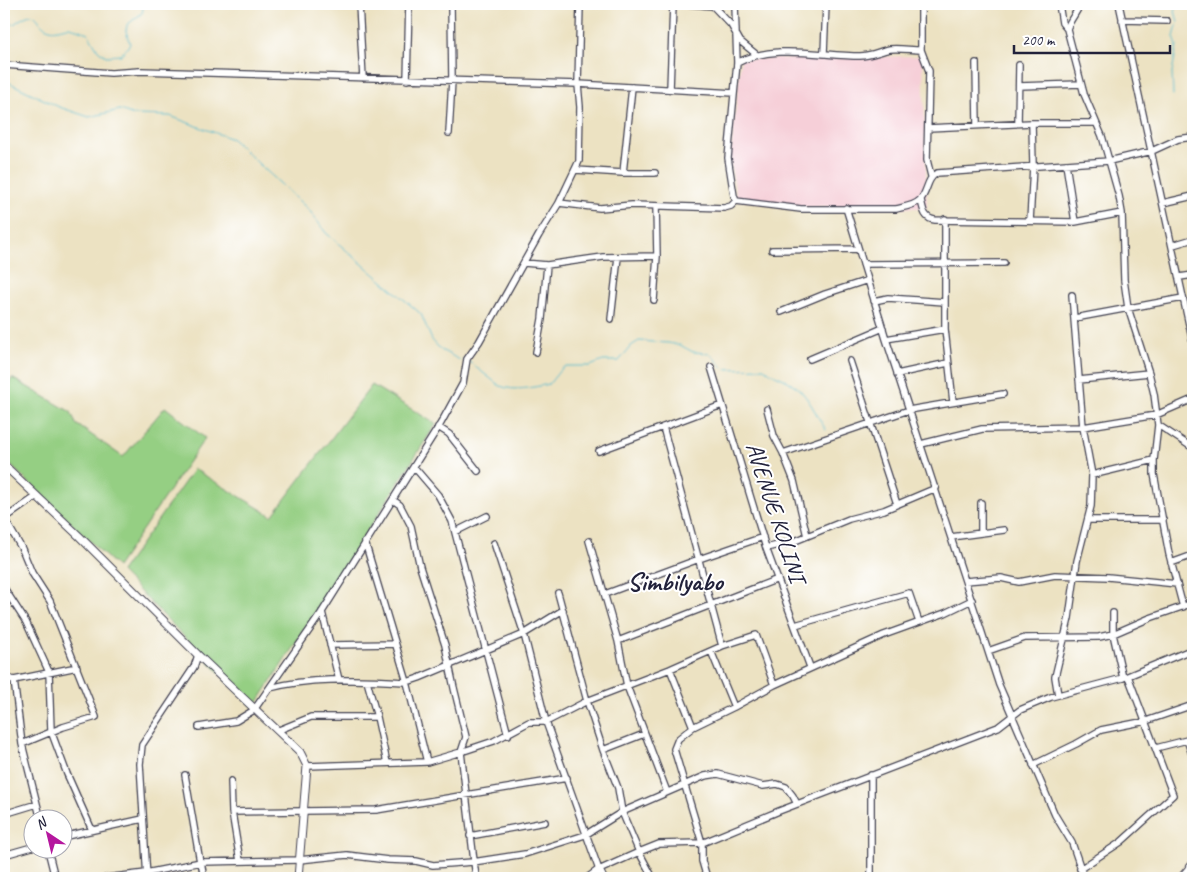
<svg xmlns="http://www.w3.org/2000/svg" width="1197" height="882" font-family="Caveat,sans-serif">
<style>
.built{fill:#f6cfd8}
.green{fill:#95cf83;stroke:#5c785f}
.lines{fill:none;stroke-linecap:round;stroke-linejoin:round}
.stream{stroke:#52bad0;stroke-width:1}
.minor-casing{stroke:#403f4f;stroke-width:8}
.tertiary-casing{stroke:#403f4f;stroke-width:9}
.minor{stroke:#fff;stroke-width:5.5}
.tertiary{stroke:#fff;stroke-width:7}
.labels{text-anchor:middle;stroke-width:4;stroke-linejoin:round;paint-order:stroke}
.street-label{font-size:24px;fill:#22223b;stroke:#fff}
.quarter-label{font-size:26px;font-weight:bold;fill:#22223b;stroke:#fff}
</style>
<rect width="100%" height="100%" fill="#fff"/>
<filter id="ink" filterUnits="userSpaceOnUse"><feTurbulence type="fractalNoise" baseFrequency=".02" numOctaves="2"/><feDisplacementMap in="SourceGraphic" scale="10" xChannelSelector="R" yChannelSelector="G"/><feConvolveMatrix kernelMatrix="1 2 1 2 8 2 1 2 1" color-interpolation-filters="sRGB"/></filter>
<filter id="wash" filterUnits="userSpaceOnUse"><feTurbulence type="fractalNoise" baseFrequency=".0096" numOctaves="4" result="noise"/><feDisplacementMap in="SourceGraphic" scale="20" xChannelSelector="R" yChannelSelector="G"/><feGaussianBlur stdDeviation="1.12" result="paint"/><feColorMatrix in="noise" values="0 0 0 0 0 0 0 0 0 0 0 0 0 0 0 0 0 1.4 0 .05"/><feComposite in="paint" operator="in"/></filter>
<g filter="url(#wash)">
<rect width="100%" height="100%" fill="#ece2c2"/>
<path class="built" d="M923,56l4,152 -123,-1 -67,-7 -7,-40 11,-101z"/>
<path class="green" d="M12,378l59,34 5,12 47,33 42,-50 40,31 -88,129 -113,-108v-66z
M372,385l64,39 -182,284 -133,-136 73,-103 78,47z"/>
<g class="lines">
<path class="stream" d="M4,23l10,1c28,-21 19,1 36,5 5,2 13,-2 19,-2 6,1 13,4 19,6l10,17 8,6 15,-1 9,-11 -4,-13 1,-6 15,-12 2,-9
M4,80l55,27 30,10 31,-7 14,5 36,1 62,23 77,71 17,23 95,81 11,26 9,10 19,10 5,-1
M1173,95l-1,-23 5,-26 -3,-9 4,-15 -3,-11 3,-7
M468,361l32,25c15,6 34,1 49,-2l12,-15 5,-3h24l13,-5h16l12,-15 8,-5 29,2 12,2 13,7 16,1 16,16 39,-1c8,7 18,9 27,15 16,9 25,32 35,47"/>
</g>
</g>
<g filter="url(#ink)">
<g class="lines">
<g class="minor-casing">
<path id="minor" d="M359,4l4,74
M688,4l26,2
M711,4l20,21 9,16 17,14
M735,4l2,59 -9,95 6,38 2,5
M921,4v46l8,21 -2,89 4,16
M1059,4l3,19 5,6
M1080,4c-3,9 -10,15 -13,25l17,65 18,42 17,60 3,17 2,67 4,28 21,65 5,21 4,31 -4,35v14l15,80 14,53
M1119,4l74,339
M1122,20l45,1
M824,53l2,-49
M737,63c37,-20 83,-7 123,-7 10,0 20,-5 30,-7 10,-1 21,1 31,1
M976,63l1,62
M4,65l107,8 29,-2 438,13 156,9
M407,80l2,-76
M1019,86l62,-2
M670,89l3,-85
M4,107l2,8 -2,13
M1018,123l1,-58
M928,128l104,-5h64
M449,133l3,-53 -1,-76
M1066,164l9,58
M576,170l47,3h32
M623,173l9,-86
M921,200c2,9 3,19 14,20l140,2 47,-9
M736,201l65,8h95c8,-2 18,-3 24,-9 8,-8 6,-21 17,-27l172,-12 43,-10 26,-12 15,-2
M559,203l41,5 32,-3 92,3 7,-2 5,-5
M1163,203l30,-7
M846,208l40,131 113,346 56,130 17,28 12,35
M945,219v110l8,73
M1030,221l3,-55 -1,-43
M1173,245l20,-6
M772,250l86,-1
M524,263l23,2 56,-8 54,-1
M863,264l141,-1
M1180,277l13,-2
M654,300l3,-44 -1,-50
M874,301l14,-3 57,4
M781,312l44,-18 43,-14
M1075,318l108,-20
M611,319l7,-62
M886,339l59,-10
M536,352l6,-33 5,-54
M810,359l73,-31
M850,361l47,143
M711,367l55,181 44,119
M897,374l51,-11
M1079,380l70,-7
M767,409l7,27 9,17 11,28 13,55
M1158,425l35,23
M438,427l11,7 29,37
M663,427l59,219
M921,444l61,-15 101,-2 73,-12 37,-16
M599,451l123,-46
M783,453l126,-43 94,-16
M414,467l24,28 14,26 56,214
M1092,475l62,-15
M393,500l7,5 11,21 9,41 25,78 9,43 12,49 -5,15 15,126
M1193,511v38
M4,518l18,31 10,24 18,28 46,116 -33,10 -41,17
M4,519l33,-23
M1088,520h75
M455,532l32,-16
M981,533v-30
M951,537l53,-7
M589,541l29,100 9,45 40,106
M365,542l42,140 20,80
M494,543l30,91 22,88 53,148 40,-18 20,-8 43,-1 77,-32 219,-84 22,-17 31,-13 72,-19 70,-29
M766,548l29,-7 54,-22 35,-9 52,-22
M1171,563l22,-8
M965,581l36,-3 18,4 36,-7 53,2 69,7
M4,588l22,34 23,50 2,59 16,43 25,56
M558,593l29,108 16,49 15,38 4,24 17,40 14,26
M605,594l94,-35 64,-22
M322,612l17,68
M1113,613v21l10,44
M795,625l114,-32 10,29
M618,641l160,-62
M330,645l65,-1
M711,651l23,56
M988,651l37,-13 74,-1 14,-3 37,-16 43,-15
M670,669l23,58
M4,677l10,3 63,-13
M14,680l8,64 19,76
M367,681l10,36 10,46
M270,688c44,-12 91,-8 137,-6l12,-4 105,-44 39,-24
M1058,695l-3,-18 14,-59 8,-57 14,-55 1,-31 -9,-48 -11,-132
M199,727l37,-6 18,-11 68,-98 119,-189 22,-40 4,-24 12,-17 60,-107 20,-32 20,-42 1,-54 -2,-23 2,-80
M279,730l32,-13h66
M1156,748l31,-8 6,17
M603,750l41,-16
M1033,765l43,-21 25,-14 45,-9 47,-16
M307,766l120,-4 34,-10 33,-11 35,-19h17l41,-21 83,-32 52,-23 34,-11 18,50
M185,775l15,87
M231,781l1,31 8,49
M232,812l144,-2 191,-32
M4,814l33,-10
M470,836l75,-14
M62,837l81,-18
M48,850l7,28
M4,855l28,-8
M201,862l3,16
M1080,869l41,-27 52,-47 -45,-119
M1187,871l6,7
M106,878l40,-5 55,-11 98,-2 48,-5 41,5 28,1 17,4 40,-3 52,-8 60,-19 37,-23 83,-36 13,-2 45,12 14,-2 9,3 7,9 4,8
M147,878l-7,-114 2,-19 52,-78 4,-12
M707,878l-5,-17v-18l-28,-94 4,-10 15,-12 41,-20 40,-22 110,-50 61,-22 27,-13
M871,878v-103"/>
</g>
<g class="tertiary-casing">
<path id="tertiary" d="M4,465l75,71 119,119 102,97 7,14 -9,112
M588,878l11,-8 4,8
M1181,878l12,-14"/>
</g>
<use href="#minor" class="minor"/>
<use href="#tertiary" class="tertiary"/>
</g>
</g>
<g class="labels">
<g class="street-label">
<text transform="translate(776 512) rotate(72)" y="8">AVENUE KOLINI</text>
</g>
<g class="quarter-label">
<text x="675" y="590">Simbilyabo</text>
</g>
</g>
<rect width="1197" height="882" fill="none" stroke="#fff" stroke-width="20"/>
<g transform="translate(48 834) rotate(325)"><circle r="24" fill="#ffffff" stroke="#a7a7b1"/>
<path d="M0-4L9 19L0 12L-9 19Z" fill="#b5179e"/>
<text y="-8" font-size="14" font-weight="bold" text-anchor="middle" fill="#22223b">N</text>
</g>
<path d="M1014 45v8h156v-8" fill="none" stroke="#22223b" stroke-width="2.5"/>
<text x="1022" y="45" font-size="15" fill="#22223b" stroke="#ffffff" stroke-width="4" paint-order="stroke">200 m</text>
</svg>
